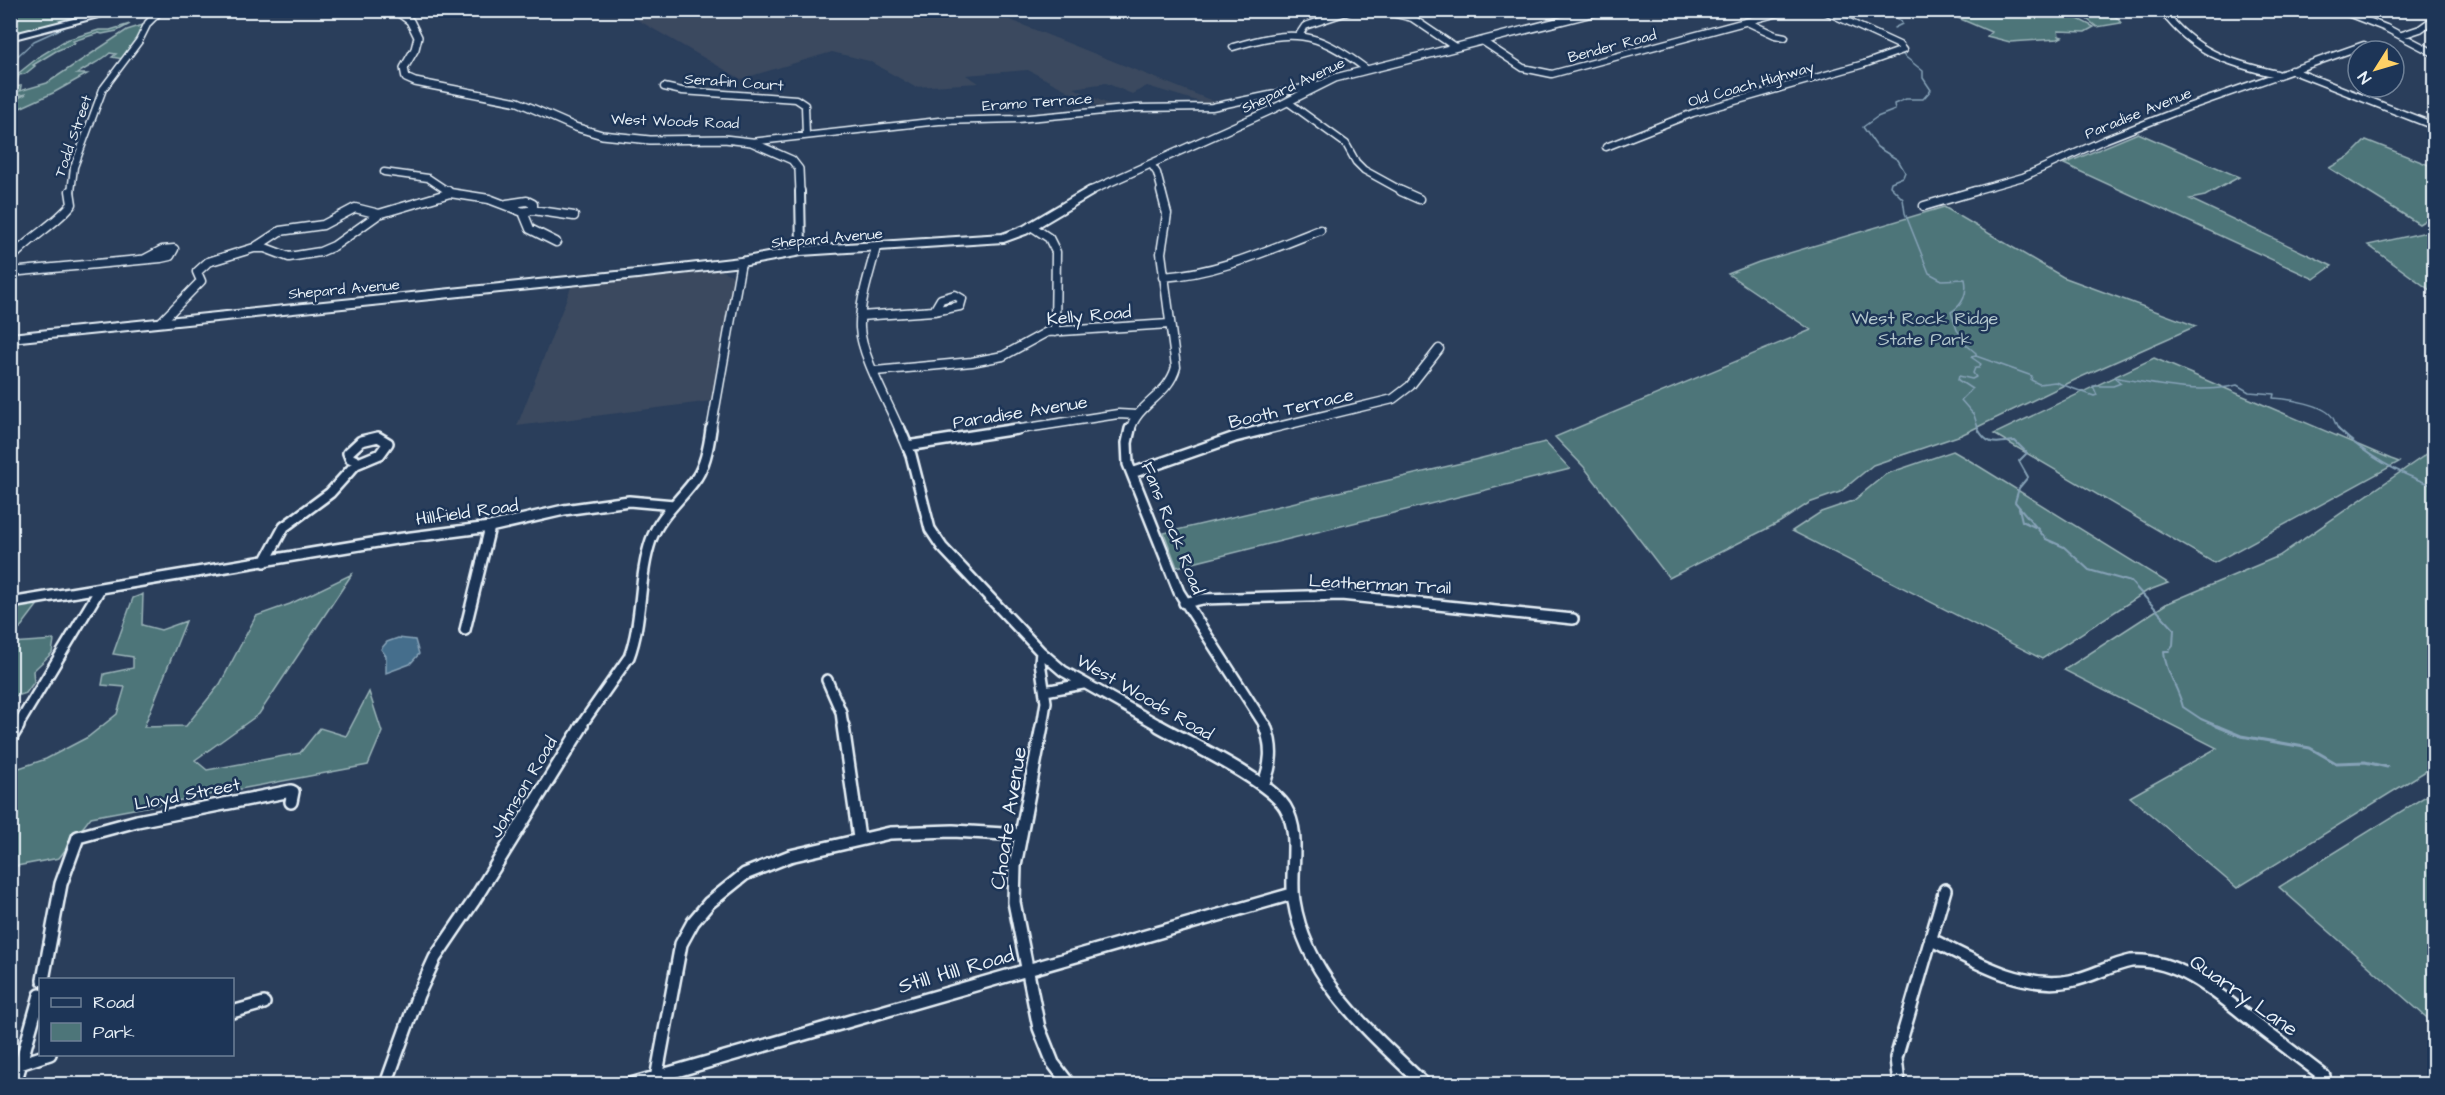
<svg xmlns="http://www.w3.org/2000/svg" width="2445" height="1095" font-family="'Architects Daughter',sans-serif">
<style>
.built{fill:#3a495f}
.green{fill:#4d7579;stroke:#9ab3b8;stroke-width:1.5}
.water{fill:#446e8c;stroke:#86a2b7;stroke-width:1.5}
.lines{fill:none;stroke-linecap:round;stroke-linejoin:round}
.stream-far2{stroke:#86a2b7;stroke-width:1.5}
.stream-far1{stroke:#86a2b7;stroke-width:2}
.stream{stroke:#86a2b7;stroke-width:3}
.minor-far3-casing{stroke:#e8f1f8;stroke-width:9}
.minor-far2-casing{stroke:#e8f1f8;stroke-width:11}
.minor-far1-casing{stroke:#e8f1f8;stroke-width:14}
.minor-casing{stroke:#e8f1f8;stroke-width:16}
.major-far1-casing{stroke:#e8f1f8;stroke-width:10}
.major-casing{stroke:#e8f1f8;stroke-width:12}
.highway-casing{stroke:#e8f1f8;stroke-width:4}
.minor-far3{stroke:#1d3557;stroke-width:6}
.minor-far2{stroke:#1d3557;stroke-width:8}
.minor-far1{stroke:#1d3557;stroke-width:9}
.minor{stroke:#1d3557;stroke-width:11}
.major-far1{stroke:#1d3557;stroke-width:7}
.major{stroke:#1d3557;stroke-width:8}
.highway{fill:#1d3557;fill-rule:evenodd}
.labels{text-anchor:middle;stroke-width:5;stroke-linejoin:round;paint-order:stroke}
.far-street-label{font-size:15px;fill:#e8f1f8;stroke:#1d3557}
.street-label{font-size:18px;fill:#e8f1f8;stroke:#1d3557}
.park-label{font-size:18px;fill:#b2c6cc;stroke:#1d3557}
.near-street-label{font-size:21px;fill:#e8f1f8;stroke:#1d3557}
</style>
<rect width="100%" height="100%" fill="#2a3e5b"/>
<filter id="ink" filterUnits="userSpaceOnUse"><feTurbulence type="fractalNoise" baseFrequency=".0167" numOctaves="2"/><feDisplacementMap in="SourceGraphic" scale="12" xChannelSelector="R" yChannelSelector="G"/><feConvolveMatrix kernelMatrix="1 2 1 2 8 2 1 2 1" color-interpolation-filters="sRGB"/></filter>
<g filter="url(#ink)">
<path class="built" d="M622,11h366l230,92 -11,1 -60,-18 -15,8 -26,-11 -32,5 40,19 -13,1 -73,-38 -62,5 13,8 -64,4 -46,-26 -37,-9 -91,27z
M712,267l20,8 3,6 -23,120 -195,25 56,-144z"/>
<path class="green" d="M11,10l102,1 -102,25z
M1927,11h141l6,6 20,10 -9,5 -27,-1 1,5 3,1 -4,2 -48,3 -23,-6 4,-4 -42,-18z
M2070,11c19,0 41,-5 51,12l-24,4 -18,-14z
M130,24l-13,7 -15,3 -3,-1 -26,8 2,2 -19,8 -23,14 2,1 -10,8 -6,1 -4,12 6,-1 -1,5 27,-8 80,-53 19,-6 -7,8 3,2 -19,25 -11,-2 4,-3 -6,-1c-10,9 -22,13 -33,21h10l-34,19 -42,19v-10l15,-8 -15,3 -1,-14 5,-7 25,-20 26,-16 33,-10h11z
M2138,133l101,44 -34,19 -15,3 142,67 -18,13 -250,-115z
M2366,140l68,27v48l-15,9 -90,-56 21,-12z
M1944,207l119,70 133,49 -115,51 -120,58 -88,30 -33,27 -31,11 -29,19 -111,56 -85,-111 -29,-30 256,-107 -83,-56 31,-12z
M2434,229v64l-66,-48 63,-14z
M2154,358l237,101 8,3 -185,101 -220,-129z
M1545,442l25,27 -393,98 -13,-34 306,-72z
M2434,449v317l-197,122 -107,-91 87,-49 -153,-78 102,-66 113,-48z
M1953,451l19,11 196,121 -21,8 -105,68 -250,-128 29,-19 32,-11 33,-27z
M352,574l-93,140 -64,46 12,10 93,-17 20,-25 26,8 23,-44 13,40 -14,33 -277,52 -32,41 -48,9 -1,-96 36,-12 42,-22 29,-23 8,-27 -23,-2 2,-11 29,-6v-11l-20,-3 20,-56 10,-4 -1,31 19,5 25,-9 -42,106 42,-1 34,-42 36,-68 34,-12z
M39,603l-28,37v-33z
M54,640l-2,13 -19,18 1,11 -8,11 -15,5v-55z
M2434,791v233l-155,-137z"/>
<path class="water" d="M398,638l17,2 4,14 -9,10 -24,9v-17l-5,-7 6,-7z"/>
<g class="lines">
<path class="stream-far2" d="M1882,10l19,11 1,3 -8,4
M1903,55l20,16v7l8,12 -8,9h-17l-12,5 1,6 -18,7 -14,10 14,20 21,13 7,12 -2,5 -12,5 -1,4 13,13 2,14 24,60 13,7 23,-1c3,14 -2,26 -14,33l6,18 7,9 -1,3 13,11v3l56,20 -1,4 8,4 16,-2 39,14 3,-1 -4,-9h20l8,-3 -7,-6c39,7 84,18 123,8l12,7 25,2 -1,4c15,1 52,6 60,20 3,5 2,8 7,13
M10,63l24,-22 31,-14 1,-6 14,-6 -4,-2 5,-3
M1976,356l-5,1 10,7 -2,4h-4l-2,5 3,4 -4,2 -13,-3 -1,4 14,9 -11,11 13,15 5,16"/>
<path class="stream-far1" d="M1978,429c10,18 18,14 37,12l12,12 -8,8 9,16 -9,11 -4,14 31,37 18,8 25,23 42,12 43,47 -1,17 -4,5h-5c1,20 14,36 19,56l18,12 19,8
M2338,429c30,28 58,43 96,57
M2019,508l3,13 17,8"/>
<path class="stream" d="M2217,726l24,10 69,12 26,15 29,-1 22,5"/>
<g class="minor-far3-casing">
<path id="minor-far3" d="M1379,10l33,8 43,29
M2162,10c31,42 66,53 115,64
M2340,10l46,18 48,25
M1747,22l28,13 10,2
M1299,35l6,-9 48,-16
M2402,35l18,-6 14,-10
M1482,41l41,27 29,6 237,-64
M1233,47c60,-18 81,-17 132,21
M2291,70l143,56
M664,87l18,4 114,8 9,6 1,30
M1288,102l58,42 10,18 8,8 40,22
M751,142l188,-21 79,-2 118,-11 76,-1 110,-23
M1606,147l87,-34 171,-49 39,-14 -4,-5 -76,-35
M1151,164l6,9 5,19
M384,172l44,6 21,14
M71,192l3,-25 29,-78 36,-48 9,-18 13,-13
M1970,192l53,-15 81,-37 84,-33 176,-62"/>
</g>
<g class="minor-far2-casing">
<path id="minor-far2" d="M448,191l2,2
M1401,191l18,8
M507,204l20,-3 6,3v6
M1924,206l51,-15
M523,212l7,17 26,13
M1031,226l18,12 7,14 -1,80
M876,247c-6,26 -17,54 -16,81 1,27 29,76 40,103
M254,248l26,-17 43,-6 32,-17 24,6
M10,260c18,-22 44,-34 62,-56l-2,-13
M10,272l151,-14 9,-2 4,-7 -12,1 -17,9
M1163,277c56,-4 105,-27 157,-47
M955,295l7,4 -2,7 -26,5 7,-12z
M860,316l74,-5
M162,321l39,-40 -4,-9 11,-10 46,-14h11l24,9 31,-5 14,-6 45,-32 71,-21 39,6 34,13 10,-2 41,6
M875,371l97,-9 31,-6 44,-24 122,-8
M711,431l30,-169
M1007,431l111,-17 19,1
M1130,431c7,-28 38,-34 46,-64l-15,-114 6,-39 -6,-23
M1261,431l132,-32 17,-13 29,-37"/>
</g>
<g class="minor-far1-casing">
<path id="minor-far1" d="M900,429l11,26 19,74 12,18 99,105 22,19 99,56
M1130,429l-3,14 1,21 51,128 87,135
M907,446l110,-17
M1132,473l103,-36 32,-8
M265,562l19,-35 46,-34 26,-29 24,-10 8,-11 -10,-6 -17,4 -13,12 2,5 8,4
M10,603l386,-64 94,-12 74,-17 65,-9 45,4
M1184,603l18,-4 139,-4 232,24
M465,630l25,-103
M1041,652l-1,10 6,40 -4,25
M827,680l14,32 2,15
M1045,691l38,-7
M17,727l83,-138
M580,727l49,-70c14,-37 9,-79 22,-117 9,-25 31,-41 46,-63 9,-14 12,-32 14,-48"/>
</g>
<g class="minor-casing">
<path id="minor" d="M843,726l16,112
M1042,726l-27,140 -1,36 25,126 14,35 16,21
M1159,726c30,17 109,54 126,81 17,28 4,64 9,94 12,78 77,132 130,183
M10,739l8,-13
M1263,785c9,-21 10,-38 2,-59
M1932,940c42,21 89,50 138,41 22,-4 40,-16 61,-20 51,-3 93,38 130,67 21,16 42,32 63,48
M43,980l18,-96 17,-47 59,-16 154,-30 2,1 -2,10
M232,1012l32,-9
M20,1064l30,-10
M15,1084l25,-89
M386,1084l32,-89 17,-37 38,-56 109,-176
M631,1084l661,-190
M655,1084l26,-140 12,-22 16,-19 36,-29 45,-18 100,-23 63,-2 68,4
M1899,1084l-3,-26 49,-168"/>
</g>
<g class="major-far1-casing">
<path id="major-far1" d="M395,10l15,11 8,16 -3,12 -11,19 2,10 9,4 103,20 57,25 27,8 48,5 74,-1 27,3 41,18 7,9 1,23
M1088,192l183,-82 64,-32 269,-68"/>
</g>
<g class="major-casing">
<path id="major" d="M800,191l1,60
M10,338l627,-64 104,-12 60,-11 202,-13 22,-8 66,-39"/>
</g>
<g class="highway-casing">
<path id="highway" d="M109,10h16l-115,30v-5z"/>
</g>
<use href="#minor-far3" class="minor-far3"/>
<use href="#minor-far2" class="minor-far2"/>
<use href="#minor-far1" class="minor-far1"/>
<use href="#minor" class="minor"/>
<use href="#major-far1" class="major-far1"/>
<use href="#major" class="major"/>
<use href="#highway" class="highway"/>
</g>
</g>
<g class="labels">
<g class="far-street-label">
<text transform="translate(1612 46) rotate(-15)" y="5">Bender Road</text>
<text transform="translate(734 82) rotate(4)" y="5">Serafin Court</text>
<text transform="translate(1751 84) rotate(-16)" y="5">Old Coach Highway</text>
<text transform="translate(1293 85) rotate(-25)" y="5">Shepard Avenue</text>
<text transform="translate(1037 102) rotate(-4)" y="5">Eramo Terrace</text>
<text transform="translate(2138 113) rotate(-22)" y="5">Paradise Avenue</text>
<text transform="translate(675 121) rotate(2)" y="5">West Woods Road</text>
<text transform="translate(73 136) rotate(-71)" y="5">Todd Street</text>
<text transform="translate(827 238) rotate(-5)" y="5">Shepard Avenue</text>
<text transform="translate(344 289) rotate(-5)" y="5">Shepard Avenue</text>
</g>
<g class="street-label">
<text transform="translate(1089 315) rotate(-5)" y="6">Kelly Road</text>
<text transform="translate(1291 408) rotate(-13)" y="6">Booth Terrace</text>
<text transform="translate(1020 412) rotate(-9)" y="6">Paradise Avenue</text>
<text transform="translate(467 512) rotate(-8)" y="6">Hillfield Road</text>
<text transform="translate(1173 528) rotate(68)" y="6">Fans Rock Road</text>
<text transform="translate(1380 584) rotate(3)" y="6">Leatherman Trail</text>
<text transform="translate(1145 697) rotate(30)" y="6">West Woods Road</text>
<text transform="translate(523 787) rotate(-59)" y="6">Johnson Road</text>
<text transform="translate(187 794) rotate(-11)" y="6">Lloyd Street</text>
</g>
<g class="park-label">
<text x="1925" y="324">West Rock Ridge<tspan x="1925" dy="21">State Park</tspan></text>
</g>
<g class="near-street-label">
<text transform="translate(1008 818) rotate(-81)" y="7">Choate Avenue</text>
<text transform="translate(956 970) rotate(-16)" y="7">Still Hill Road</text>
<text transform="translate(2244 995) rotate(35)" y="7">Quarry Lane</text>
</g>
</g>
<rect width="2445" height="1095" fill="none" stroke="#1d3557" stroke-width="36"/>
<rect x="18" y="18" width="2409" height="1059" fill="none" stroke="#e8f1f8" stroke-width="2" filter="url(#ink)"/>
<rect x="39" y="978" width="195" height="78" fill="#1d3557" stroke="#6e8097" stroke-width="1.5"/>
<rect x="51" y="998" width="30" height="9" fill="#1d3557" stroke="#6e8097" stroke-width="1.5"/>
<text x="93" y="1008" font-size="18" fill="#e8f1f8">Road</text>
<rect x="51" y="1023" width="30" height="18" fill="#4d7579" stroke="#6e8097" stroke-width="1.5"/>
<text x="93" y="1038" font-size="18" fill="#e8f1f8">Park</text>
<g transform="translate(2376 69) rotate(233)"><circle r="28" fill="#1d3557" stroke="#6e8097" stroke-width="1.5"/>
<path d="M0-4.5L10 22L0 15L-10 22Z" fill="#ffd166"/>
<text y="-9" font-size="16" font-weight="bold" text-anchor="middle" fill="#e8f1f8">N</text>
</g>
</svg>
